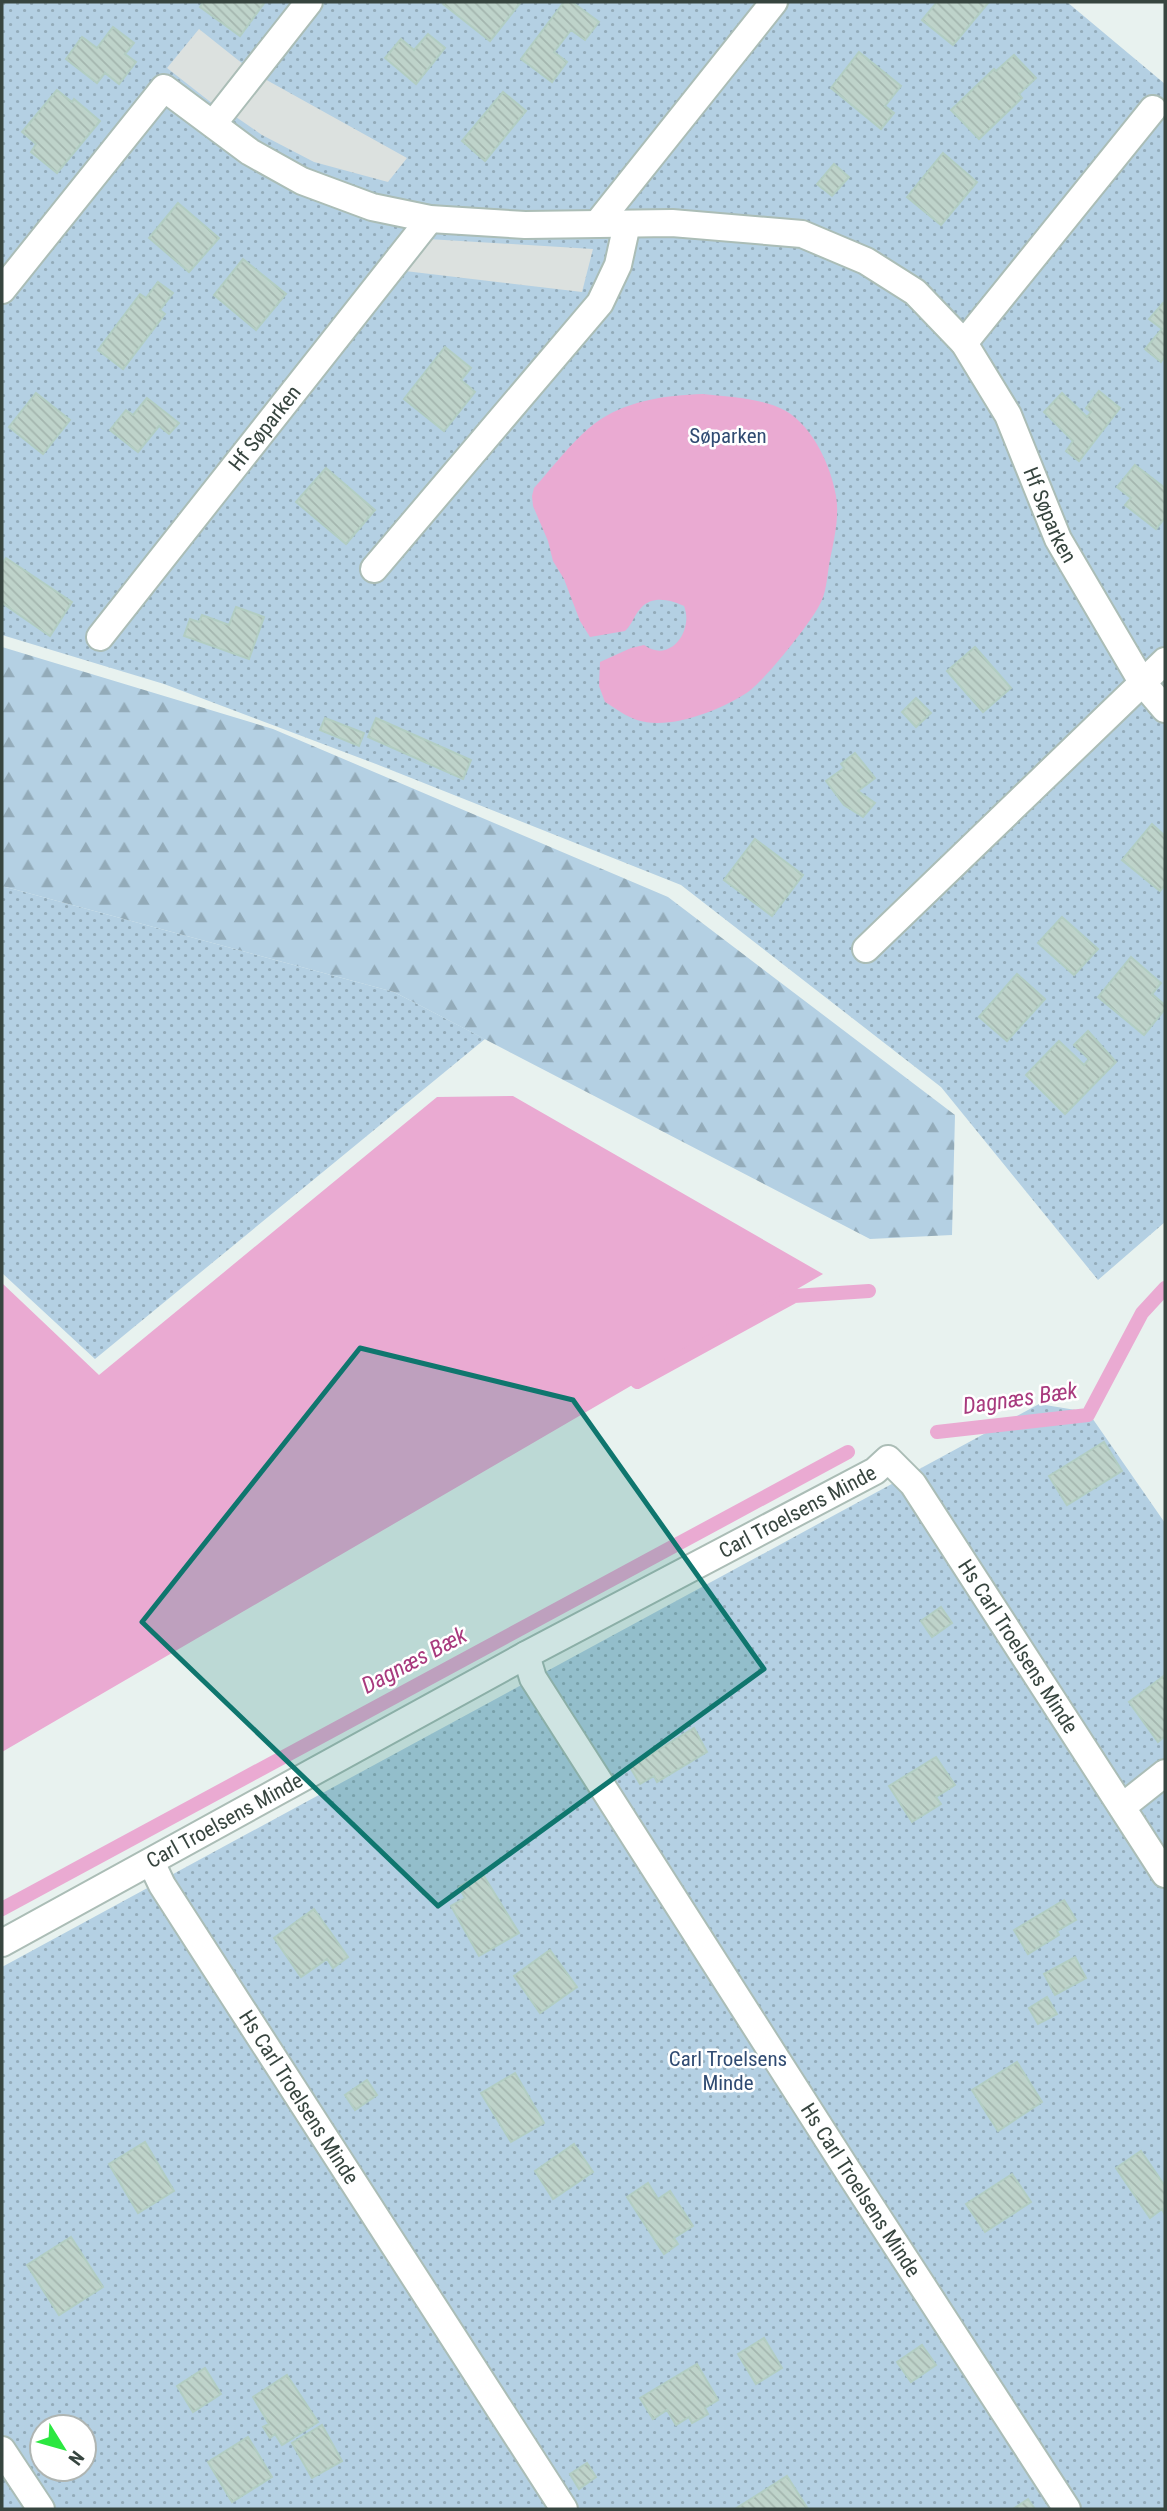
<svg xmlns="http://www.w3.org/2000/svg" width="1167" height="2511" font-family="'Roboto Condensed',sans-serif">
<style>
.grass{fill:url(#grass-dots);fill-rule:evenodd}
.forest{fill:url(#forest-firs)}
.parking{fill:#dce1df}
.water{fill:#eaaad2}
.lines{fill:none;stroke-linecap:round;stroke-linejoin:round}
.stream{stroke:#eaaad2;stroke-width:14}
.building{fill:url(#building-back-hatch);stroke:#b2cdc2;stroke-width:2}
.lane-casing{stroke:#abbdb6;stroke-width:30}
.lane{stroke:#fff;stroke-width:26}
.marked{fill:#0f766e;fill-opacity:0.2;stroke:#0f766e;stroke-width:5;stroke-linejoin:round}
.labels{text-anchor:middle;stroke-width:5;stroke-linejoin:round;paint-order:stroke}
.street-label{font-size:21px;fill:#37453f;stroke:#fff}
.park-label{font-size:21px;fill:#304b72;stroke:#fff}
.water-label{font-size:23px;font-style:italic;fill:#a83a7e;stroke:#fff}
</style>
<defs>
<pattern id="grass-dots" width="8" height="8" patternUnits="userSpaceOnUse" patternTransform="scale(1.75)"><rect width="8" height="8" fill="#b4d0e3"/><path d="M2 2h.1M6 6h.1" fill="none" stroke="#93abb9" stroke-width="1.8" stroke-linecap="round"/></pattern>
<pattern id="forest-firs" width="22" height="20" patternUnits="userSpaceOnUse" patternTransform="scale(1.75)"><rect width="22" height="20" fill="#b4d0e3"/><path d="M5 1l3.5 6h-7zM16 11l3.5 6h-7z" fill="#93abb9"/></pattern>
<pattern id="building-back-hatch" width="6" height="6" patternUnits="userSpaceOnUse" patternTransform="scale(1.75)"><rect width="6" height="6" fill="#bed3ca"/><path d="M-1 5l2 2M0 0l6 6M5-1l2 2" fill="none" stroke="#a4b6af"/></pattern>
</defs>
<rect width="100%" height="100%" fill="#e8f2ef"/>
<path class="grass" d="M2,2h1065l98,82v1138l-67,58 -157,-193 -260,-202 -305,-121 -212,-80 -162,-49z
M2,886l392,106 91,47 -390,320 -93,-86z
M1039,1404l49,8 77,111v986h-1163v-542zM42,2427h42v42h-42z"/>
<path class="forest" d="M2,647l271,82 395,168 287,218 -3,120 -82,4 -476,-247 -392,-106z"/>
<path class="parking" d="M199,29l44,35 -30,40 -46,-36z
M263,78l144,80 -19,24 -74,-20 -52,-27 -26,-18z
M428,239l165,10 -11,43 -177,-21z"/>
<path class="water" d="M703,394c26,3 60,4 83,17 27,16 45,55 50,85 4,22 -3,48 -7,69 -2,13 -3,30 -10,41 -10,19 -55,75 -71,86 -27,18 -79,39 -111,28 -12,-4 -22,-12 -32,-18l-6,-16 1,-24 31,-14 13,-3c26,19 50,-14 40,-39 -14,-6 -31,-11 -43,2 -7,7 -9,17 -16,23l-35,6 -10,-16 -16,-42 -11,-18 -5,-20 -15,-35 -1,-10 2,-8c18,-20 39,-48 60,-64 30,-23 72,-29 109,-30z
M513,1096l310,178 -821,478v-469l97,92 338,-278z"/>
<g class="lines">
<path class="stream" d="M637,1382l157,-86 75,-5
M937,1432l151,-17 54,-102 23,-25
M2,1909l846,-457"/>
</g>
<path class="building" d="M203,2h62l-25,34 -40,-29z
M445,2h76l-31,39 -47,-37z
M564,2h8l27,20 -14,18 -14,-10 -17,22 13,10 -15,20 -31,-23z
M937,2h52l-36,43 -31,-25z
M113,27l21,16 -9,11 11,8 -17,22 -14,-11 -8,10 -31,-24 16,-22 15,11z
M428,34l17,14 -29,36 -31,-26 16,-19 13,11z
M859,52l42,34 -16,20 9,7 -13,16 -50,-41z
M1014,55l22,23 -17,16 3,4 -43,41 -28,-29 43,-41 2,2z
M57,90l15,12 2,-3 26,22 -43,52 -26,-21 5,-8 -14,-12z
M503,92l23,19 -41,50 -23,-20z
M943,153l34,29 -36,43 -34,-28z
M834,164l15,13 -17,19 -15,-12z
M178,203l41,35 -30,34 -40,-34z
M243,259l43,35 -30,36 -42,-35z
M158,282l15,11 -13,17 5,4 -42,55 -25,-19 42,-56 6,4z
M1163,303l2,2v51l-4,6 -16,-13 17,-20 -13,-10z
M445,347l26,21 -10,12 14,12 -31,39 -40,-32z
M1099,391l21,17 -41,53 -13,-10 7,-10 -29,-29 18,-19 25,24 4,-5 -5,-4z
M36,393l34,27 -27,34 -34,-27z
M147,398l32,25 -10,11 -10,-8 -21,26 -28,-22 16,-20 7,5z
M1135,465l30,23v30l-9,11 -31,-24 6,-7 -14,-11z
M326,468l49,42 -29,34 -50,-42z
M6,558l66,44 -22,34 -48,-33v-39z
M236,607l28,10 -15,42 -65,-23 6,-17 9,3 3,-7 27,10z
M975,647l36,41 -28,24 -36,-41z
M916,698l15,15 -15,14 -14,-15z
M325,718l39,15 -5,13 -39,-16z
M376,718l95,42 -8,19 -95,-42z
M855,753l20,25 -17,13 17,12 -12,14 -19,-12 -18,-24 18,-13 -3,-4z
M1152,824l13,12v49l-5,6 -38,-31z
M755,839l48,36 -31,41 -48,-36z
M1062,917l36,32 -24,26 -36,-32z
M1131,957l30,26 -9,11 13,11v4l-21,26 -46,-38z
M1017,974l28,25 -38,42 -28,-24z
M1088,1031l28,31 -51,52 -39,-39 33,-34 25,24 5,-6 -15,-14z
M1104,1442l18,29 -55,34 -18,-29z
M941,1607l11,16 -20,14 -11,-16z
M1165,1675v61l-7,6 -29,-40z
M694,1728l13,24 -50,30 -3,-6 -14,8 -10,-17z
M936,1757l19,28 -19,12 5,7 -29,18 -23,-36z
M482,1873l37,60 -40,23 -28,-50 14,-8 -6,-11z
M1064,1900l12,20 -19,11 2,4 -31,19 -14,-24z
M314,1909l34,48 -15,11 -6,-9 -26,18 -27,-39z
M550,1950l27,37 -37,26 -26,-37z
M1075,1957l11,21 -31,17 -11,-21z
M1047,1997l10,17 -19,10 -9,-16z
M1017,2062l25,40 -44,29 -26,-41z
M515,2073l29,50 -33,19 -30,-49z
M367,2080l10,15 -22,15 -10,-15z
M145,2142l29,49 -36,22 -29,-49z
M574,2144l19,28 -40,27 -18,-28z
M1141,2151l24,35v29l-3,-6 -12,9 -34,-50z
M1012,2174l19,28 -46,30 -19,-28z
M648,2183l10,16 12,-8 23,35 -19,12 4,6 -14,10 -37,-57z
M71,2237l32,50 -44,28 -32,-50z
M764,2338l18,30 -26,16 -18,-30z
M922,2345l14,20 -25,17 -14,-20z
M697,2364l21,36 -13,8 3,6 -16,9 -3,-6 -13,8 -9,-15 -14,9 -13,-21z
M205,2368l16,26 -28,18 -16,-26z
M287,2375l31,47 -36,23 -7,-11 -5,4 -7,-11 6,-3 -16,-27z
M322,2425l20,36 -30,17 -20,-35z
M248,2437l24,40 -40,25 -24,-40z
M587,2463l9,14 -17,12 -9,-15z
M787,2476l21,33h-73z
M1028,2499l7,10h-22z"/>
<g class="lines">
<g class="lane-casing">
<g id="lane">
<path d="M213,124l96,-122"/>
<path d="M597,224l177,-222"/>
<path id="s1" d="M2,290l162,-202 86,64 52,29 70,26 58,12 95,6 147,-2 130,11 64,27 49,31 49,51 44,72 50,124 84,143 23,27"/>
<path d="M964,343l189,-234"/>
<path d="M374,569l226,-266 18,-38 9,-41"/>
<path id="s2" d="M100,637l330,-418"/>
<path d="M866,949l299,-288"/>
<path id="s3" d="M526,1655l7,23 313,490 221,341"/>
<path d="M1122,1807l43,-34"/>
<path id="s4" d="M151,1862l11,23 402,624"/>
<path id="s5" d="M2,1943l524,-288 349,-184 13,-12 25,25 252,390"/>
<path d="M2,2450l39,59"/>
</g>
</g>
<use href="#lane" class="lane"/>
</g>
<path class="marked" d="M360,1348l213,52 191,269 -326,237 -296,-284z"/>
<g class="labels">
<g class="street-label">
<text dy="7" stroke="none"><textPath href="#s2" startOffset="266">Hf Søparken</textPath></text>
<text dy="7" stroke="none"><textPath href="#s1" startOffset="1323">Hf Søparken</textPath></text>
<text dy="7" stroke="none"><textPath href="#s5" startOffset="905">Carl Troelsens Minde</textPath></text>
<text dy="7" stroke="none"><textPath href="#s5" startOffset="1239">Hs Carl Troelsens Minde</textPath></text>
<text dy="7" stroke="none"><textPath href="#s5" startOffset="254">Carl Troelsens Minde</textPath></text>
<text dy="7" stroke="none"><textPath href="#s4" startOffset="278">Hs Carl Troelsens Minde</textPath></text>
<text dy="7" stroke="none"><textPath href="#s3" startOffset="632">Hs Carl Troelsens Minde</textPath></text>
</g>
<g class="park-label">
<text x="728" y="443">Søparken</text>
<text x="728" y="2066">Carl Troelsens<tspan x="728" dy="24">Minde</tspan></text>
</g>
<g class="water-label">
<text transform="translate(1020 1398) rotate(-8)" y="8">Dagnæs Bæk</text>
<text transform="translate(414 1660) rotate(-28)" y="8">Dagnæs Bæk</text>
</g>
</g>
<rect width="1167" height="2511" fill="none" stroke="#37453f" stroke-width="7"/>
<g transform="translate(63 2448) rotate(127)"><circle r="33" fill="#ffffff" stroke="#afb5b2" stroke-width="2"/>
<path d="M0-5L12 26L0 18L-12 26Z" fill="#2be740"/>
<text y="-10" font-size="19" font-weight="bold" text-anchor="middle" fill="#37453f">N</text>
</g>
</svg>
